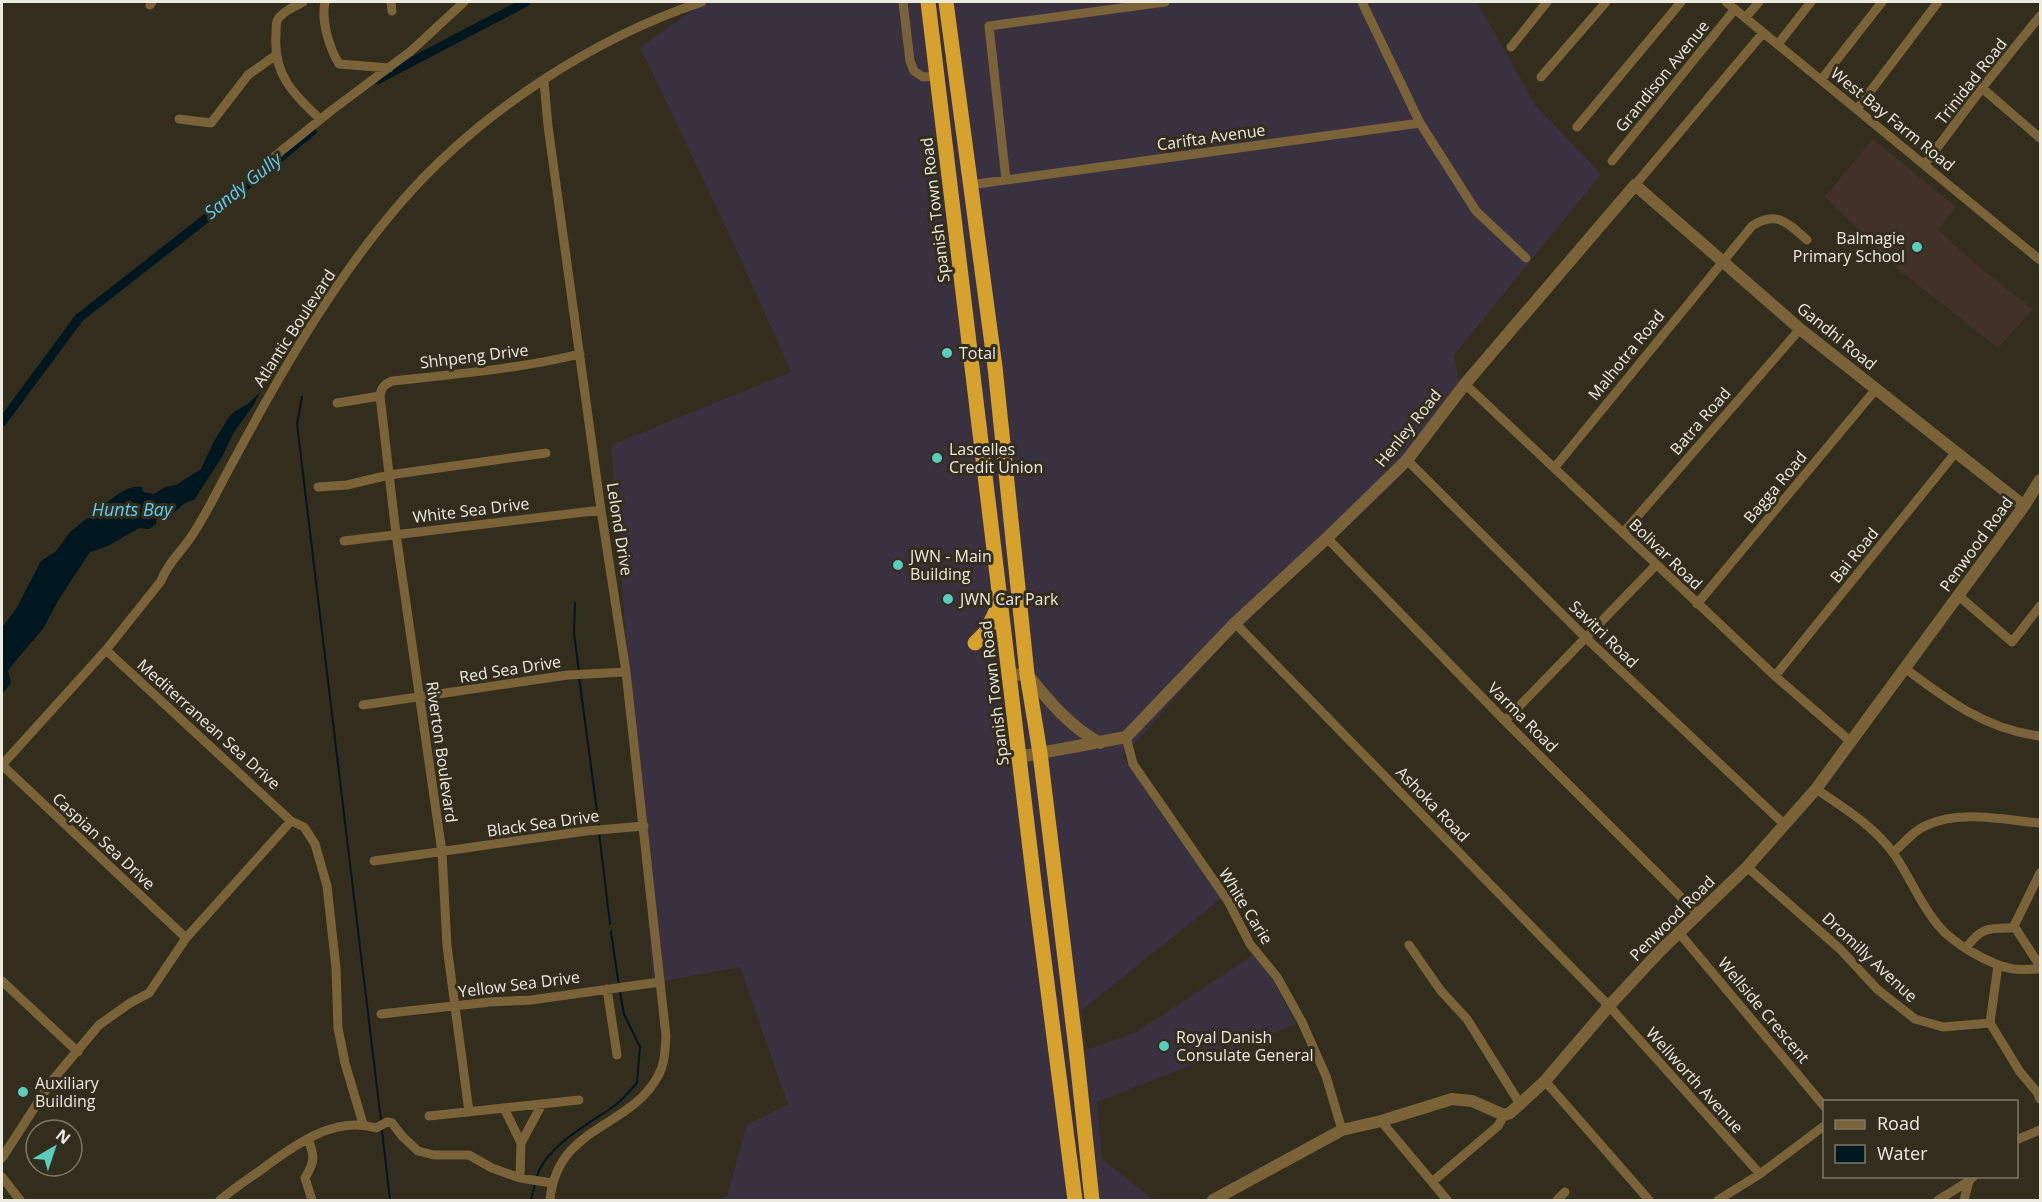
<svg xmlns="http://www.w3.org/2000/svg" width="2042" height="1202" font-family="'Open Sans',sans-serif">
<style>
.industrial{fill:#3a3140}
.education{fill:#423127}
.water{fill:#001720}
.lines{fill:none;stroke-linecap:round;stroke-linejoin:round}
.stream{stroke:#001720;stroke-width:2}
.canal{stroke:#001720;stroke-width:9}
.minor{stroke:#7a6338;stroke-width:9}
.tertiary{stroke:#7a6338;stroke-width:12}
.trunk{stroke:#d6a12c;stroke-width:15}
.poi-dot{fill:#59cebf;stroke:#322d1c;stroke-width:2}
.labels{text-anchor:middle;stroke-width:6;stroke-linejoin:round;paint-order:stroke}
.street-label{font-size:16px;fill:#edeadf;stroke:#322d1c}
.poi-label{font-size:16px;fill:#edeadf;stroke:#322d1c;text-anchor:start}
.water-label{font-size:18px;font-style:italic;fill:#59cff9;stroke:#322d1c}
</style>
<rect width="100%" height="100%" fill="#322d1c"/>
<path class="industrial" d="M716,2h761l59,104 65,68 -147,181 8,44 -63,79 -174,164 -102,115 100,140 -141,113 3,40 50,-17 123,-81 38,72 -199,78 5,57 52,41h-438l11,-4 20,-71 41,-21 -48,-137 -87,16 -42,-538 180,-73 -58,-130 -93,-195 61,-42z"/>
<path class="education" d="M1873,139l83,68 -18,23 47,42 48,37 -35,39 -98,-77 -75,-74z"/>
<path class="water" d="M260,392l-7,14 -19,26 -12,25 -28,43c-18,3 -20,23 -37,16l-1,8 -7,5 -10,-1 -31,18 -18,6 -31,47 -16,30 -31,36 -4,6 3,12 -9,11 1,-68 13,-17 25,-48 15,-10 14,-19 17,-14h4c13,-12 32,-34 51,-31l1,5 11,2 11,-7 11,-2 25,-16 12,-26 16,-26 6,-6 13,-7z"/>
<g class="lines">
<path class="stream" d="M302,397l-5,27 84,697
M575,603l-1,30 5,39
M579,677l20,149
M599,832l11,92
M611,932l8,54
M382,1130l8,70
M536,1179c8,-32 53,-55 78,-73 9,-6 16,-16 23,-23l3,-36 -16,-33 -4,-22
M531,1200l4,-16"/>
<path class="canal" d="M377,80l149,-78
M2,422l77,-104 143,-112 90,-75"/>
<path class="minor" d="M303,2c-8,4 -22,10 -26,19 -1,4 -1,10 -1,14 -3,39 17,59 44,84
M325,2c-4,19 4,45 14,62l50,4
M391,2l1,9
M903,2l7,59 4,10 9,6 14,-1
M1362,2l58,121 56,88 50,47
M1726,2l314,258
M150,5l2,-3
M1745,18l14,-16
M1778,44l33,-42
M1511,47l36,-45
M1541,77l65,-75
M1821,80l61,-78
M544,81l4,45 53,384 25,162 40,364c-1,14 -1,28 -8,40 -28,53 -101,49 -108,124
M1982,88l58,50
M1857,109l81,-107
M179,119l32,4 37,-48 28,-20
M1577,127l104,-125
M275,156l57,-46 79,-59 53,-49
M1612,161l123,-152
M1925,164l57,-76 58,-72
M1006,180l414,-57
M969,185l37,-5 -17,-154 176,-24
M1635,185l128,-152
M1465,384l310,292 75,65
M337,403l43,-7
M1407,460l179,178 199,187
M1555,467l197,-241c25,-16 36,-3 55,14
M318,487l29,-2 42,-10 157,-22
M1623,533l177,-204
M1327,538l178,183 194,194
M344,541l257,-31
M1959,596l53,46 28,-36
M1697,604l179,-215
M1235,623l374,383 151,168
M106,650l185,171 13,6 11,17 12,42 9,82 2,60 7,35 18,61
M1906,669c41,31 81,61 134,67
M1775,676l181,-224
M363,705l205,-30 58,-3
M1505,721l151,-156
M1126,737l7,27 95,137 22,43 27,33 25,45 24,54 16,54
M2,765l104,-115 55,-69c6,-17 20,-29 30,-44 11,-16 20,-34 29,-51 53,-100 109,-201 183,-286 76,-87 190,-162 299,-198
M2,765l184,173
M1816,789c28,19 58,37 78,65 16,23 26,50 44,71 14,18 52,40 75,44 9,1 18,0 27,0
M1893,853c10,-9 20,-22 32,-27 35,-17 79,-6 115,-3
M374,861l212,-30 58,-5
M1747,867l93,82 37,40 38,30 28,8 47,-4
M2040,873l-26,53 26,40
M1680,934l144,172
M1409,945l32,46 26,28 53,85
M1966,948c16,-22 24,-20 49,-20
M2,981l76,71
M607,989l10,66
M381,1014l109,-12 41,-2 129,-18
M1990,1023l30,49 17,20 3,7
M1990,1023l8,-58
M1545,1081l104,119
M504,1108l17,35 -1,35
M469,1112l-22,-166 -5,-94 -46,-318 -16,-138c1,-9 5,-12 12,-15 64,-7 126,-12 188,-27
M429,1116l150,-16
M1381,1121l66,79
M308,1139c7,18 7,22 -3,39l7,22
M2016,1140l24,-10
M521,1143l21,-39
M2,1158l49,-76 48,-57 31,-22 19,-10 37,-55 105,-117
M2,1177l18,23
M1432,1182l66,-56 6,-11
M220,1200c12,-10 25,-19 38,-28 33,-24 74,-57 118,-44l11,-6 5,1 10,13 16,15 16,4h35l23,13 28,10 32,5
M1557,1200l8,-8
M1718,1200l42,-26 64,-48
M1938,1200l31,-19
M1964,1200l5,-19 5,-5"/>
<path class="tertiary" d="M1010,675l17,-1c22,27 42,52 73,69
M1019,757l107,-20 109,-114 92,-85 80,-78 58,-76 170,-199 165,144 224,177
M1213,1200l129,-70 39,-9 71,-22 20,2 32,14 6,-2 10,-9 25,-23 64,-75 51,-55 87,-84 69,-78 208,-283 16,-26"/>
<path class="trunk" d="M928,2l107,888 40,310
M946,2l49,365 32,307 13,79 36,296 16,151
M975,643l11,-11 14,-29"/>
</g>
<g class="poi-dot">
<circle cx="1917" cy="247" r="6"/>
<circle cx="947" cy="353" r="6"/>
<circle cx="937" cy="458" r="6"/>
<circle cx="898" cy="565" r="6"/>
<circle cx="948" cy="599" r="6"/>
<circle cx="1164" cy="1046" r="6"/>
<circle cx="23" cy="1092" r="6"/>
</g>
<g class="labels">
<g class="street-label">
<text transform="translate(1662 76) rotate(-51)" y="6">Grandison Avenue</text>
<text transform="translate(1971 81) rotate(-52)" y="6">Trinidad Road</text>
<text transform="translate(1893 119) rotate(39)" y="6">West Bay Farm Road</text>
<text transform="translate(1211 137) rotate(-8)" y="6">Carifta Avenue</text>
<text transform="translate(935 210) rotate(-97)" y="6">Spanish Town Road</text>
<text transform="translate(294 328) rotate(-57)" y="6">Atlantic Boulevard</text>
<text transform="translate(1837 336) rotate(39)" y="6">Gandhi Road</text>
<text transform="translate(1626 355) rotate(-51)" y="6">Malhotra Road</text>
<text transform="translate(474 356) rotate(-7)" y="6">Shhpeng Drive</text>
<text transform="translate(1700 421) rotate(-49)" y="6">Batra Road</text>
<text transform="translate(1408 428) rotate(-51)" y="6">Henley Road</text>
<text transform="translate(1775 487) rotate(-50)" y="6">Bagga Road</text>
<text transform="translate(471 510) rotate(-7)" y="6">White Sea Drive</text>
<text transform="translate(620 529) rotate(81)" y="6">Lelond Drive</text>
<text transform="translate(1976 544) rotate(-54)" y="6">Penwood Road</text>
<text transform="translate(1666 554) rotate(44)" y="6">Bolivar Road</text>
<text transform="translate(1854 555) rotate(-51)" y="6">Bai Road</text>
<text transform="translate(1604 634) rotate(44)" y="6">Savitri Road</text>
<text transform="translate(510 669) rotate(-9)" y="6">Red Sea Drive</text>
<text transform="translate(994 693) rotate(-97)" y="6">Spanish Town Road</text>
<text transform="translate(1523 717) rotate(45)" y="6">Varma Road</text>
<text transform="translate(209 724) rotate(42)" y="6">Mediterranean Sea Drive</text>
<text transform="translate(442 752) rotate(82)" y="6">Riverton Boulevard</text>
<text transform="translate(1433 804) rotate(46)" y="6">Ashoka Road</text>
<text transform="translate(543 823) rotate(-8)" y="6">Black Sea Drive</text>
<text transform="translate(104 841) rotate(43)" y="6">Caspian Sea Drive</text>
<text transform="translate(1246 906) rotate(58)" y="6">White Carie</text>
<text transform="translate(1672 918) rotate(-45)" y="6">Penwood Road</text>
<text transform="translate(1870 957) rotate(43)" y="6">Dromilly Avenue</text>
<text transform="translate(519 984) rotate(-7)" y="6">Yellow Sea Drive</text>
<text transform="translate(1764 1010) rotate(50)" y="6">Wellside Crescent</text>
<text transform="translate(1695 1080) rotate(48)" y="6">Wellworth Avenue</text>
</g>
<g class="poi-label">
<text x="1905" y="244" text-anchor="end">Balmagie<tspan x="1905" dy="18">Primary School</tspan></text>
<text x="959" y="359">Total</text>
<text x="949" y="455">Lascelles<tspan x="949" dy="18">Credit Union</tspan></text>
<text x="910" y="562">JWN - Main<tspan x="910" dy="18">Building</tspan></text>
<text x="960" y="605">JWN Car Park</text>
<text x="1176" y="1043">Royal Danish<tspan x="1176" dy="18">Consulate General</tspan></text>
<text x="35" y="1089">Auxiliary<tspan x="35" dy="18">Building</tspan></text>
</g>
<g class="water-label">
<text transform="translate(243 186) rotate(-39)" y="6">Sandy Gully</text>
<text x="132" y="516">Hunts Bay</text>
</g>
</g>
<rect width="2042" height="1202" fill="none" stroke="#edeadf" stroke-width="6"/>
<rect x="1823" y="1100" width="195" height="78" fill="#322d1c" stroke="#7d796a" stroke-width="1.5"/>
<rect x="1835" y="1120" width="30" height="9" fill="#7a6338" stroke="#7d796a" stroke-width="1.5"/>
<text x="1877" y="1130" font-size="18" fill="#edeadf">Road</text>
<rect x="1835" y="1145" width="30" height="18" fill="#001720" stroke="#7d796a" stroke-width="1.5"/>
<text x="1877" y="1160" font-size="18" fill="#edeadf">Water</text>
<g transform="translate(54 1148) rotate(39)"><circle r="28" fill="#322d1c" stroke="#7d796a" stroke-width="1.5"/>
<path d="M0-4.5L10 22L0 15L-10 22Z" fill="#59cebf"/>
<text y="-9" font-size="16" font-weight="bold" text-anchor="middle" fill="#edeadf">N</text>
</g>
</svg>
